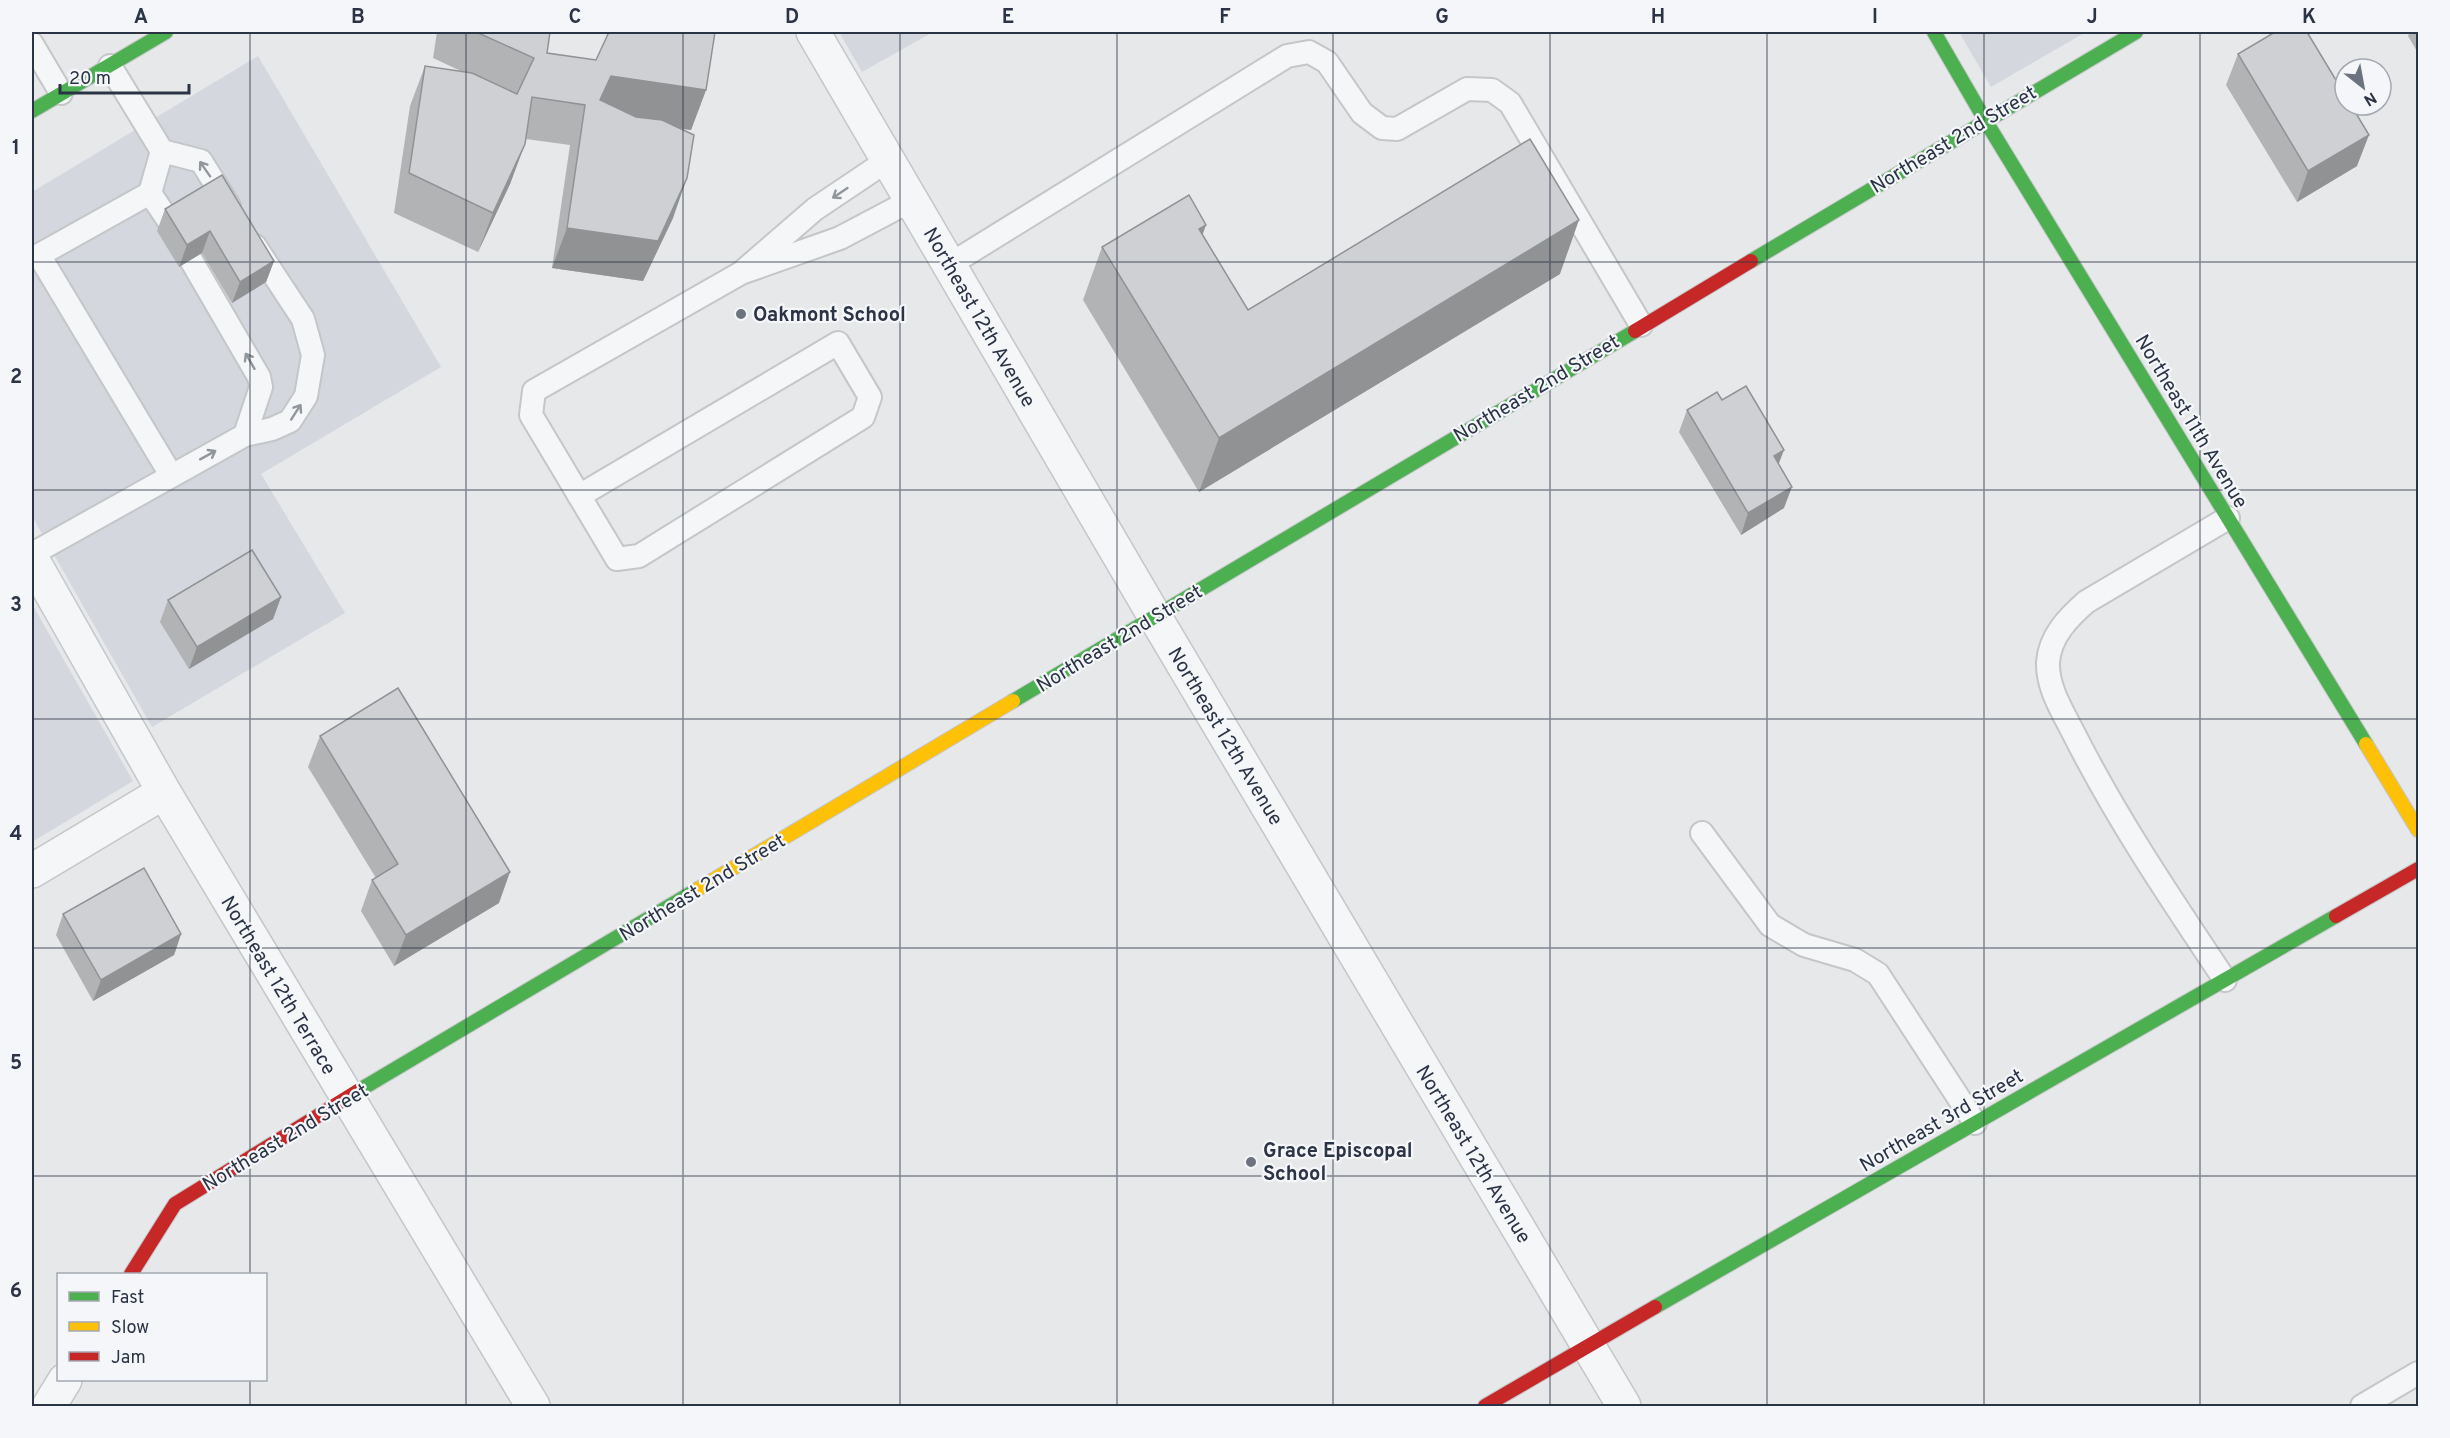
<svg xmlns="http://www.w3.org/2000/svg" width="2450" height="1438" font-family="Overpass,sans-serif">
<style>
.built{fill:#d4d7dd}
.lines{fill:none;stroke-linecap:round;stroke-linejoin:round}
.lane-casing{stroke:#c4c6c8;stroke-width:26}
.street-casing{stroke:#c4c6c8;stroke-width:36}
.fast-casing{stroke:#c4c6c8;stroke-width:16}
.slow-casing{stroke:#c4c6c8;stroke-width:16}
.jam-casing{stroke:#c4c6c8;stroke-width:16}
.lane{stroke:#f5f6f7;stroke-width:22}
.street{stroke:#f5f6f7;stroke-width:33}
.fast{stroke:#4caf50;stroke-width:14}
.slow{stroke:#ffc107;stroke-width:14}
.jam{stroke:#c62828;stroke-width:14}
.wall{fill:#b1b3b5}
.shaded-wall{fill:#909294}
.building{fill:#ced0d3;stroke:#909294;stroke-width:1.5}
.oneway{stroke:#90959e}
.grid{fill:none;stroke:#2b3445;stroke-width:1.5;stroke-opacity:0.55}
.poi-dot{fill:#6c737f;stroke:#f4f6f9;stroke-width:2}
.labels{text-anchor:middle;stroke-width:4.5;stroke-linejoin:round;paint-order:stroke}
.street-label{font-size:20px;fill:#2b3445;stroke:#f4f6f9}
.poi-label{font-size:20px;font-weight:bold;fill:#2b3445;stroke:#f4f6f9;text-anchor:start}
.neatline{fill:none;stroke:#2b3445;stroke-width:2}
.grid-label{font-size:20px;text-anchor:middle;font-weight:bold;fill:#2b3445}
</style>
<rect width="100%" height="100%" fill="#e6e8ea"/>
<path class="built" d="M839,32h94l-71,40z
M1959,32h127l-95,55z
M258,56l183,311 -180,107 84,139 -193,114 -120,-211v-324z
M32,604l101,177 -101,61z"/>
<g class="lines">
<g class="lane-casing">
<path id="lane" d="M32,44l29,49
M110,66l52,85 39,10 28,45
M162,151l-12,42 -111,62 132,220
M888,160l-73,49 -74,64 99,-35 72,-38
M150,193l20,30
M191,260l68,117 2,10 -16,48
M949,265l338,-209 22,-4 18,10 35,51 20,15 15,1 70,-40 25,1 18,13 131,222
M579,496l259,-153 32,54 -7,20 -224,139 -22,3 -86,-144 3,-24 207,-118
M32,554l213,-119 27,-6 18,-8 16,-25 7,-41 -10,-36 -48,-73
M1702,833l68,92 34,20 51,15 23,14 97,149
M2225,980c-54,-81 -107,-159 -151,-246 -11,-22 -27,-46 -26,-72 2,-26 20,-44 38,-60l142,-84
M2362,1406l56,-33"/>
</g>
<g class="street-casing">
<path id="street" d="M813,32l342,585 469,789
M32,559l132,233 369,614
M32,871l132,-79
M49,1406l16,-26"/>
</g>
<g class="fast-casing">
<path id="fast" d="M1934,32l51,88 381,624
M32,111l134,-79
M1751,261l385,-229
M1013,701l622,-370
M358,1091l340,-202
M1655,1307l681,-391"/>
</g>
<g class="slow-casing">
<path id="slow" d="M2366,744l52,86
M698,889l315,-188"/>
</g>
<g class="jam-casing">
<path id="jam" d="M1635,331l116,-70
M2336,916l82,-47
M131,1274l44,-70 183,-113
M1485,1406l170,-99"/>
</g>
<use href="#lane" class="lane"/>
<use href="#street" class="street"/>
<use href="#fast" class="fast"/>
<use href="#slow" class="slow"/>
<use href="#jam" class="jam"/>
</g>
<path class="wall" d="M437,32h113l-3,21 159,37 -15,40 -11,-1 -7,89 -30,63 -91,-13 18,-123 -44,-6 -16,45 -32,68 -84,-39 16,-107 15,-40 38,6 -30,-14z
M2410,32h8v21l-10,-17z
M2238,54l119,112 -60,36 -71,-117z
M165,209l109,52 -8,21 -34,21 -30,-50 -23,14 -22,-36z
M1203,235l45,75 312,-36 -361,218 -116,-192 19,-53z
M1722,400l57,64 5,44 -43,27 -62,-103 8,-22z
M281,597l-8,22 -84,50 -29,-47 8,-22z
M320,736l179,167 -105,63 -33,-55 11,-31 4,-2 -68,-111z
M63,914l118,20 -7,21 -81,46 -37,-66z"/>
<path class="shaded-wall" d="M611,76l95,14 -15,40 -94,-14 3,-16z
M2369,135l-12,31 -60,36 11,-31z
M525,144l-15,40 -32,68 15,-39z
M687,178l-14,40 -30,63 -91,-13 15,-40z
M1579,220l-19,54 -361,218 20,-54z
M1206,225l-19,53 12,-49z
M210,231l-8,22 -23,14 8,-22z
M274,261l-8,21 -34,21 8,-21z
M1784,450l-8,21 -2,-15z
M1792,487l-8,21 -43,27 7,-22z
M281,597l-8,22 -84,50 8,-22z
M510,872l-11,31 -105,63 12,-31z
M181,934l-7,21 -81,46 8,-21z"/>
<path class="building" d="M476,32h74l-3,21 49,7 13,-28h106l-9,58 -95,-14 -11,24 36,17 26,3 32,15 -7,43 -29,63 -91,-13 18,-123 -53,-8 -7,47 -32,69 -84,-40 16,-107 47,7 45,21 17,-36z
M2275,32h32l38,63v10h6l18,30 -61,36 -70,-117z
M1530,139l49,81 -360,218 -117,-191 87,-52 17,30 -7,4 49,81z
M222,175l52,86 -34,21 -30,-51 -23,14 -22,-36z
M1746,386l38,64 -10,6 18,31 -44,26 -61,-103 30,-18 5,8z
M252,550l29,47 -84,50 -29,-47z
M398,688l112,184 -104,63 -34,-55 26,-16 -78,-128z
M144,868l37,66 -80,46 -38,-66z"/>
<defs><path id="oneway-shaft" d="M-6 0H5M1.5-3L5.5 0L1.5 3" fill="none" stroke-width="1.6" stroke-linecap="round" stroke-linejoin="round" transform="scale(1.5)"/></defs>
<g class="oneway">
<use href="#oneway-shaft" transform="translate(205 169) rotate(-125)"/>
<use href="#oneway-shaft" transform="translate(840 193) rotate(146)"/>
<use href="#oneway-shaft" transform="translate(250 361) rotate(-120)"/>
<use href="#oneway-shaft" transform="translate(296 412) rotate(-57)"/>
<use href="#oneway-shaft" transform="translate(208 455) rotate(-29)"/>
</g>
<path class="grid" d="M250,32v1242M466,32v1374M683,32v1374M900,32v1374M1117,32v1374M1333,32v1374M1550,32v1374M1767,32v1374M1984,32v1374M2200,32v1374M32,262h2386M32,490h2386M32,719h2386M32,948h2386M32,1176h2386M250,1380v26"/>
<g class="poi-dot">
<circle cx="741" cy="314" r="6"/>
<circle cx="1251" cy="1162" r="6"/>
</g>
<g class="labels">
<g class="street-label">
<text transform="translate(1953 139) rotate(-31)" y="7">Northeast 2nd Street</text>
<text transform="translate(980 317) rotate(60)" y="7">Northeast 12th Avenue</text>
<text transform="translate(1536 388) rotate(-31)" y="7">Northeast 2nd Street</text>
<text transform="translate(2192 421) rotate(59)" y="7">Northeast 11th Avenue</text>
<text transform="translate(1119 638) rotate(-31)" y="7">Northeast 2nd Street</text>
<text transform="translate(1226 736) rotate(59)" y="7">Northeast 12th Avenue</text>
<text transform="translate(702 887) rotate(-31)" y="7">Northeast 2nd Street</text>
<text transform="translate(279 985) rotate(59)" y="7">Northeast 12th Terrace</text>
<text transform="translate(1941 1120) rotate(-30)" y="7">Northeast 3rd Street</text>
<text transform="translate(285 1137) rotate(-31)" y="7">Northeast 2nd Street</text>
<text transform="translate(1474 1154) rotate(59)" y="7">Northeast 12th Avenue</text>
</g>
<g class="poi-label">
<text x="753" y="321">Oakmont School</text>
<text x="1263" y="1157">Grace Episcopal<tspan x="1263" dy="23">School</tspan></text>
</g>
</g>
<rect width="2450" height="1438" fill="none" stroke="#f4f6f9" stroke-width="66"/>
<rect x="57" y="1273" width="210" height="108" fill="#f4f6f9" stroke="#a4a8b1" stroke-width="1.5"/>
<rect x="69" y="1292" width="30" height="9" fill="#4caf50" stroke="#a4a8b1" stroke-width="1.5"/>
<text x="111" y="1303" font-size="18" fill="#2b3445">Fast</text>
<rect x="69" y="1322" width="30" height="9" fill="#ffc107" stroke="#a4a8b1" stroke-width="1.5"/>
<text x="111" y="1333" font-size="18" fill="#2b3445">Slow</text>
<rect x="69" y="1352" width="30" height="9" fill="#c62828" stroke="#a4a8b1" stroke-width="1.5"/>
<text x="111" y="1363" font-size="18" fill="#2b3445">Jam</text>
<g transform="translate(2363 87) rotate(149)"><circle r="28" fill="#f4f6f9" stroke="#a4a8b1" stroke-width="1.5"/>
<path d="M0-4.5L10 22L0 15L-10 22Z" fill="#6c737f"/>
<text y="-9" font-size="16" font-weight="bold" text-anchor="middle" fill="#2b3445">N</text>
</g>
<path d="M60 84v9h129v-9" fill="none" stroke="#2b3445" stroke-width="3"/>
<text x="69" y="84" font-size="18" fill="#2b3445" stroke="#f4f6f9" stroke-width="4.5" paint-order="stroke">20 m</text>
<rect x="33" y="33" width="2384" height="1372" class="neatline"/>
<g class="grid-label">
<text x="141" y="23">A</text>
<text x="358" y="23">B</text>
<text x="575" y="23">C</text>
<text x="792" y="23">D</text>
<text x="1008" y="23">E</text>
<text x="1225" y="23">F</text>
<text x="1442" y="23">G</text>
<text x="1658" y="23">H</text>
<text x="1875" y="23">I</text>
<text x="2092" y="23">J</text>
<text x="2309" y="23">K</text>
<text x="16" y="154">1</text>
<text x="16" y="383">2</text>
<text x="16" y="611">3</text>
<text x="16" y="840">4</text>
<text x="16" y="1069">5</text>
<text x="16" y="1297">6</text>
</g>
</svg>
